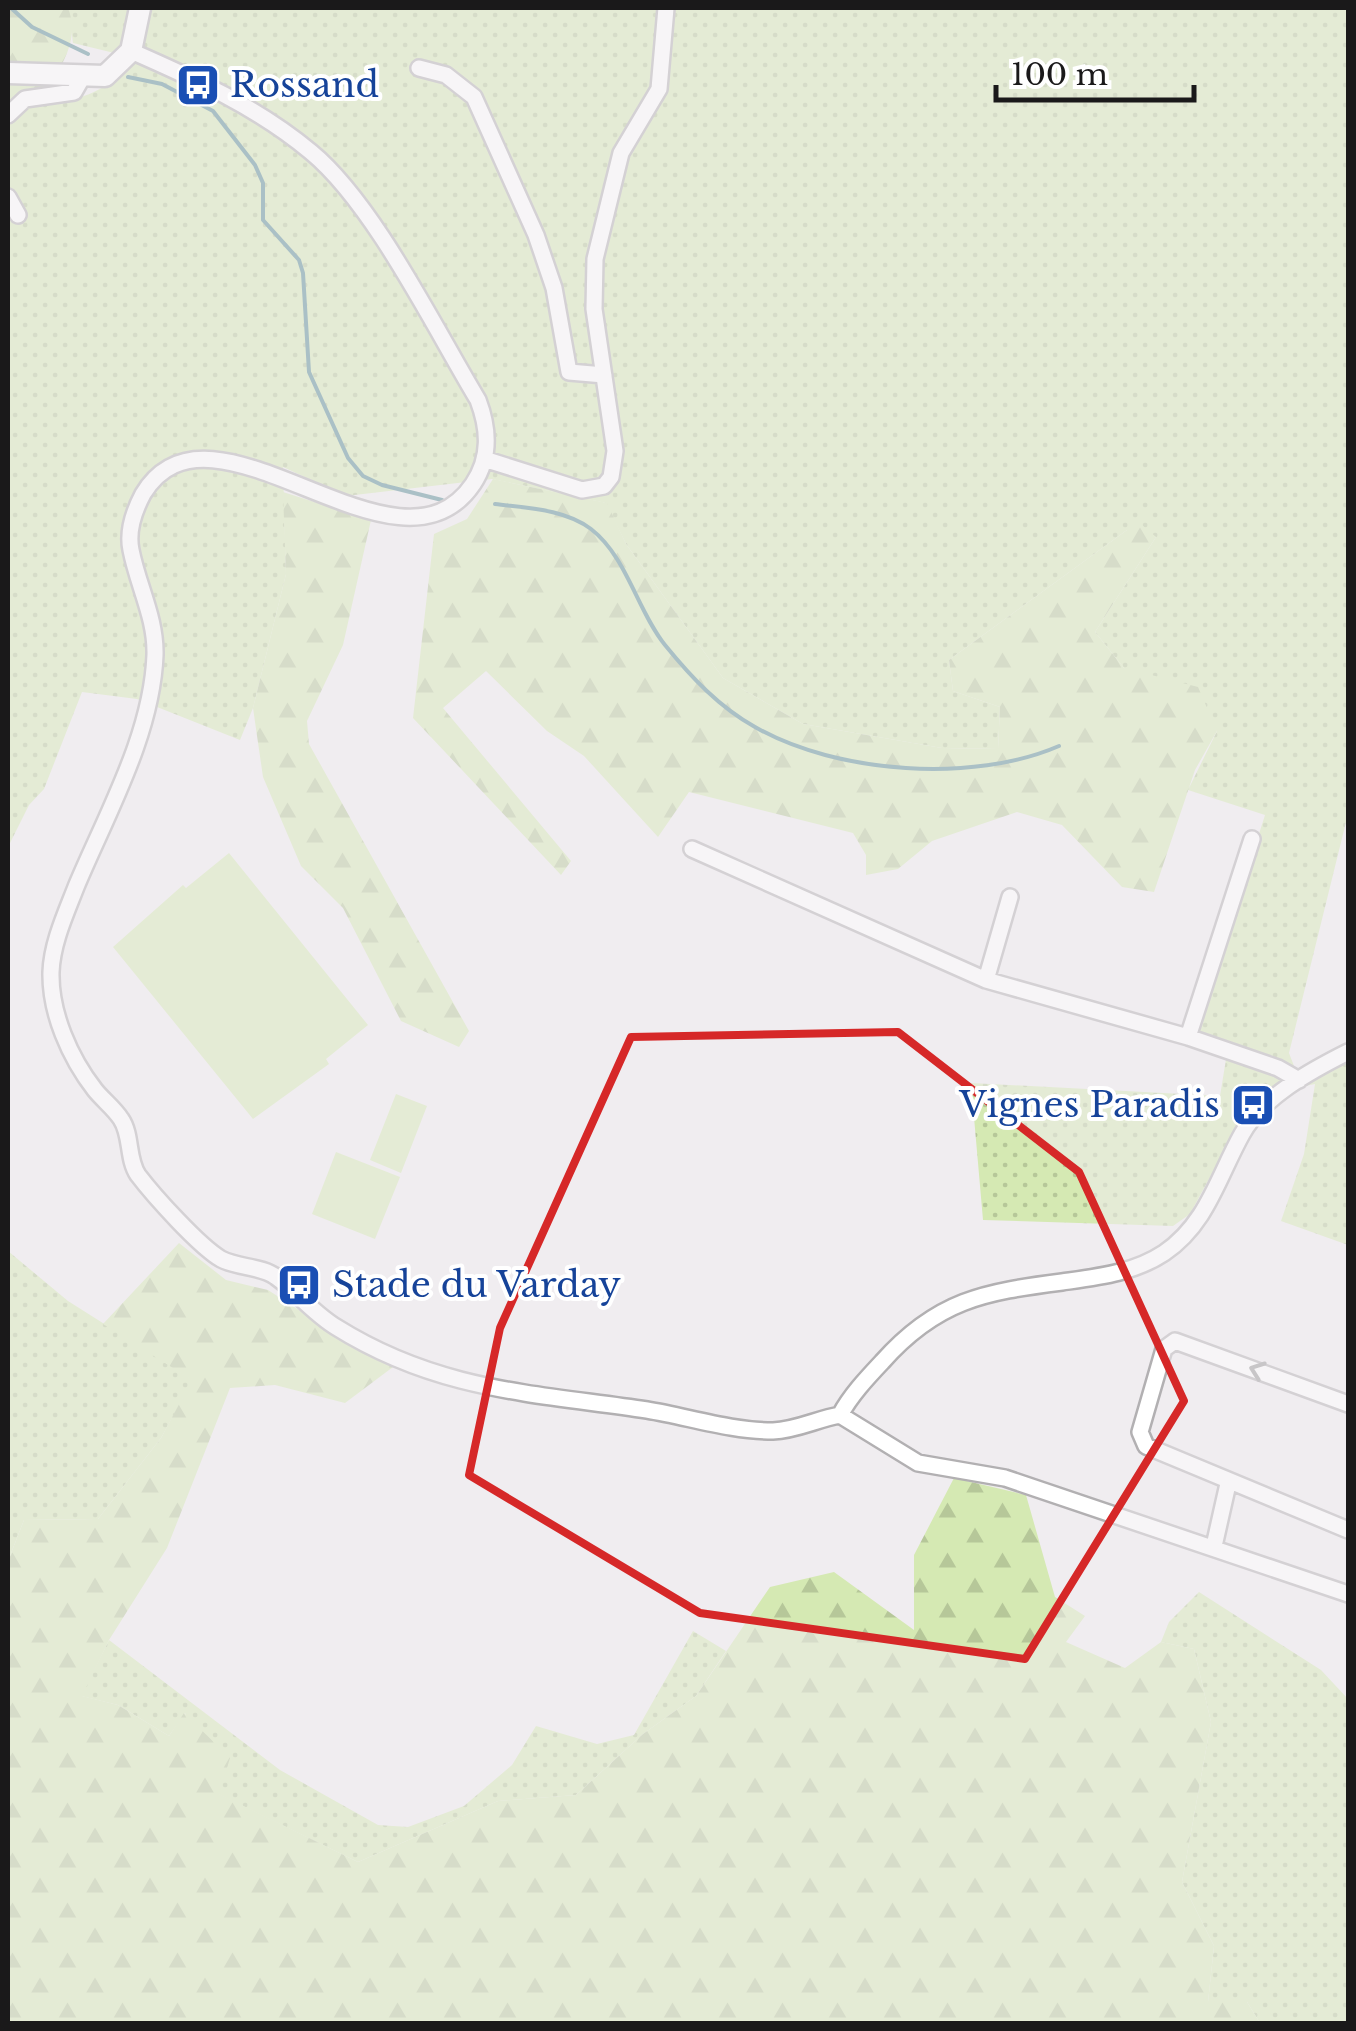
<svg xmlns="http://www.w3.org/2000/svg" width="1356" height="2031" font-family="'Libre Baskerville',serif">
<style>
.grass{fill:url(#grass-dots)}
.forest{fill:url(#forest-firs)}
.pitch{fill:#d5e9b3}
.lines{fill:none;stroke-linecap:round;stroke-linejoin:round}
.stream{stroke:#568a92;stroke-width:4}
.street-casing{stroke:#b2b0b2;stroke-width:20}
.secondary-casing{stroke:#b2b0b2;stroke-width:25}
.street{stroke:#fff;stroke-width:15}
.secondary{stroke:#fff;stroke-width:20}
.oneway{stroke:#989898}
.marked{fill:none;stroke:#d62828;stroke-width:8;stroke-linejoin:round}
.labels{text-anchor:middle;stroke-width:8;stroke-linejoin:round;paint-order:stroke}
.transit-label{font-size:35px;fill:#164399;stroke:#fff;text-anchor:start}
</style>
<defs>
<pattern id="grass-dots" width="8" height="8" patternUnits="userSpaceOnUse" patternTransform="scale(2.5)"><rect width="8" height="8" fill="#d5e9b3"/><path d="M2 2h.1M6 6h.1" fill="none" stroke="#b6c799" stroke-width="1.8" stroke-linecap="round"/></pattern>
<pattern id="forest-firs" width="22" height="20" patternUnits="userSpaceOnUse" patternTransform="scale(2.5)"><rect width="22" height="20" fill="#d5e9b3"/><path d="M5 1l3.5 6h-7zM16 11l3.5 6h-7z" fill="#b6c799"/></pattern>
</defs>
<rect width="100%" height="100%" fill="#f0edf0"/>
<path class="grass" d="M68,8h1280v806l-59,239 10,26 49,-20v186l-67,-24 23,-67 11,-70 -61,12 -64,118 -17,12 -190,-6 -12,-137 249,13 9,-55 -33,-9 69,-217 -77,-25 29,-59 -93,-63 -29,-36 61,-95 -29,-7 -178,130 4,31 47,16 -2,42 -56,-1 -139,-24 -80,-46 -97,-134 -20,-41 -114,-24 -146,17 -63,-29 3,107 -33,134 -13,32 -103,-41 -55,-7 -38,97 -15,16 -21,42v-736c62,-13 82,-5 131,-52l-66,-16z
M8,1251l60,50 125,79 -32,58 -63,81 -74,1 -16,41z
M1199,1592l122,78 27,29v324h-88l-13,-21h-39l6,-56 -32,-64 29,-160 -17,-73 -33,-7 8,-20z
M693,1631l33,20 -30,45 -53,38 -67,61 -78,6 -140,61 -140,-68 -33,-81 -16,23 -51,-31 -37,-9 28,-56 171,130 98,55 30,2 56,-21 48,-41 24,-39 61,18 37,-9z"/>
<path class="forest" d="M8,8h60c14,36 -12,65 -30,96l-30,7z
M493,479l114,24 19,41 97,134 80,46 139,24 56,1 2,-42 -47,-16 -4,-31 178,-130 15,-5 14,12 -61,95 29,36 74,19 19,44 -22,39 -41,122 -32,-5 -60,-62 -45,-13 -85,29 -34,28 -32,6v-20l-13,-22 -164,-41 -31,45 -74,-81 -37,-25 -61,-60 -43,37 128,153 -10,14 -148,-157 21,-184 33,-15z
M283,492l88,28 -28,125 -36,76 2,23 160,287 -10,16 -58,-26 -58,-113 -42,-42 -38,-89 -10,-69 33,-134z
M179,1243l47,37 42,10 68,44 61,30 -52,39 -70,-18 -45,3 -63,160 -58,92 -27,56 36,9 51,31 15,-23 46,45 -11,36 139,68 140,-61 78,-6 67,-61 53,-38 74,-109 64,-15 80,58v-75l40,-77 72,17 29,102 30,19 -19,26 59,26 36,-26 33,7 17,73 -29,160 32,64 -6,56h39l13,21h-1252v-462l16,-41 74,-1 63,-81 31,-58 -89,-56z"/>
<path class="pitch" d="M229,853l139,172 -42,34 3,5 -76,55 -140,-172 70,-62 3,3z
M396,1094l31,12 -26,67 -31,-13z
M336,1152l64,25 -25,62 -63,-25z"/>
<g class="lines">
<path class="stream" d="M11,8l21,19 56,27
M128,77l34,7 51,27 42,54 8,18v37l36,40 4,13 6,99 39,86 15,18 19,9 60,15
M495,504c31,4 70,5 96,25 36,28 46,81 74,116 26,32 54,62 90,82 82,47 219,56 304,19"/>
<g class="street-casing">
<path id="street" d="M131,51c64,28 126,56 180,101 63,52 123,175 167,248 11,29 13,57 -5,84 -76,112 -261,-105 -330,10 -9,17 -16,37 -12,56 7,36 25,68 24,105 -3,80 -49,160 -79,232 -10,26 -24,56 -25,85 -1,41 19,86 44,118 8,10 19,18 26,29 11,16 6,40 17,56 16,21 61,71 83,84 17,9 41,7 55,18 21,15 37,36 60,50 102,64 197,66 311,83 42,7 84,21 126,21 24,-1 44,-12 67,-16
M419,68l27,7 28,22 62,138 18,53 15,84 35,3
M8,115l17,-16 49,-7 8,-14
M8,197l10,18
M484,459l98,31 22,-4 7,-9 4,-26 -21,-142 1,-50 26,-106 38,-64 7,-81
M692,849l294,131 202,57 90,31 21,12
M986,980l24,-83
M1188,1037l64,-198
M1348,1404l-173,-63 -11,8 -24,83 6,14 202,84
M840,1415c11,-20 26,-36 42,-53 55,-62 102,-70 180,-80 35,-5 72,-9 102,-29 43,-29 54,-76 78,-119 20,-37 70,-64 106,-82
M840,1415l78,48 87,15 343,116
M1214,1546l14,-62"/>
</g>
<g class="secondary-casing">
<path id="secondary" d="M8,73l97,3 26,-25 9,-43"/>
</g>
<use href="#street" class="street"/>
<use href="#secondary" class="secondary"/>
</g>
<defs><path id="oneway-chevron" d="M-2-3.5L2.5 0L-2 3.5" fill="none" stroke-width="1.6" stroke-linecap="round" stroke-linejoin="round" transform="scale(2.5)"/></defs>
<use class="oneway" href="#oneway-chevron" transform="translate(1257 1370) rotate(-160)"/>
<path d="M0 0H1356V2031H0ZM898,1032l181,140 105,229 -159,258 -325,-46 -231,-138 31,-147 131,-291z" fill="#f0edf0" fill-opacity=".55" fill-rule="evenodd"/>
<path class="marked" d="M898,1032l181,140 105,229 -159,258 -325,-46 -231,-138 31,-147 131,-291z"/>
<defs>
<g id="bus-square" transform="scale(2.25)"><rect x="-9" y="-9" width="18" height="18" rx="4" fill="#1a4fb4" stroke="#fff"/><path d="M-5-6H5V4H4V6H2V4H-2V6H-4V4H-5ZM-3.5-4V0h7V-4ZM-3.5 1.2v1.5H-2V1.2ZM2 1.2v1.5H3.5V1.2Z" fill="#fff"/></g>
</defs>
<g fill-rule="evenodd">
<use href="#bus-square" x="198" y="85"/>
<use href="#bus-square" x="1253" y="1105"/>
<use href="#bus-square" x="299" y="1285"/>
</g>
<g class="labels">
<g class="transit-label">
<text x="230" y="97">Rossand</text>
<text x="1220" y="1117" text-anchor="end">Vignes Paradis</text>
<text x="332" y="1297">Stade du Varday</text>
</g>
</g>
<rect width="1356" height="2031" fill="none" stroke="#1a191a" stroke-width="20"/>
<path d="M996 85v15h198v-15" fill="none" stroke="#1a191a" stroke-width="5"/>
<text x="1011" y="85" font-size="30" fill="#1a191a" stroke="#ffffff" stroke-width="8" paint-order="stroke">100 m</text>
</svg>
